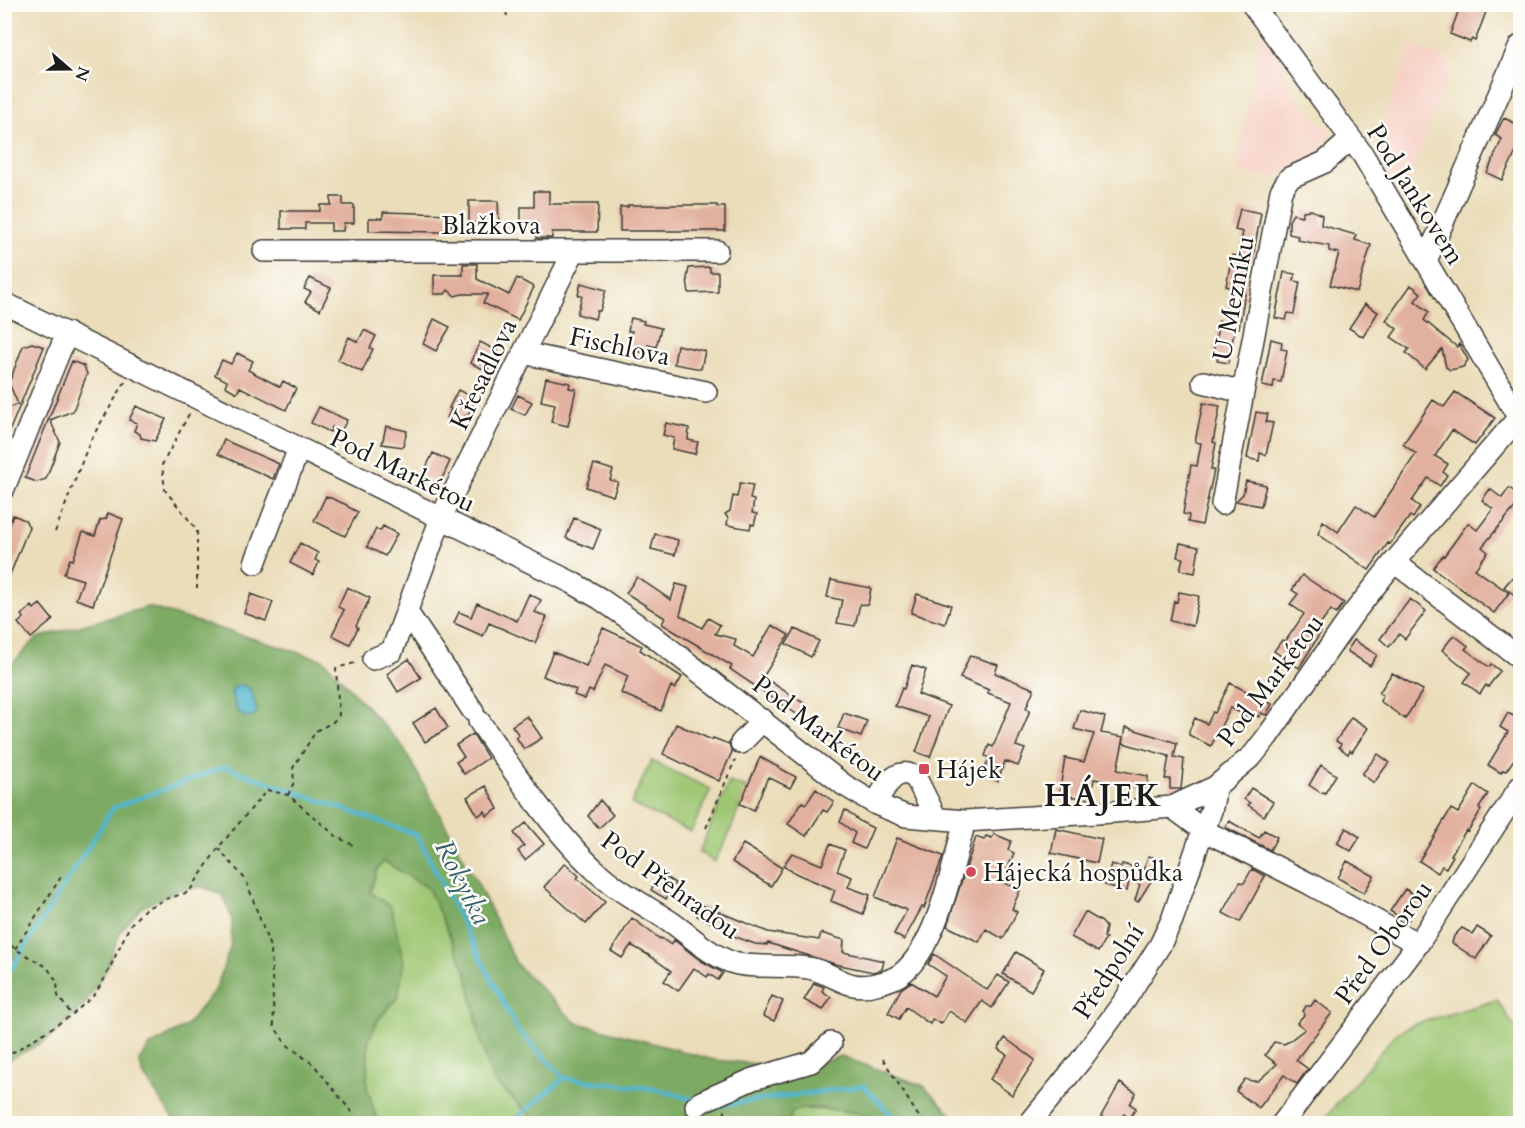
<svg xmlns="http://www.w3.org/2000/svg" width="1525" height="1128" font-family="Cardo,serif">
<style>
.built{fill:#f7d1c6}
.green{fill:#9ec672;stroke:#5d7147;stroke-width:1.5}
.forest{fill:#7eab64;stroke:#4d6440;stroke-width:1.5}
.water{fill:#50b6ce;stroke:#366975;stroke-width:1.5}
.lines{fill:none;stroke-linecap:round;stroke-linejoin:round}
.stream{stroke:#50b6ce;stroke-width:4.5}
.building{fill:#e2b09e}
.minor-casing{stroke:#3b3934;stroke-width:24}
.path{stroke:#3b3934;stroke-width:2;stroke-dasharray:4.5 4.5;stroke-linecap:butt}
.minor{stroke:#fff;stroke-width:21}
.poi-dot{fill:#d1495b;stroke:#fdfcf7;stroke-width:2}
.labels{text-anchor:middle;stroke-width:5;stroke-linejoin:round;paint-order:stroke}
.street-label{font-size:26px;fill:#1c1c1c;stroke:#fdfcf7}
.poi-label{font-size:26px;fill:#1c1c1c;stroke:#fdfcf7;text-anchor:start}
.water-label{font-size:27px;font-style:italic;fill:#33616c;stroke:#fdfcf7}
.district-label{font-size:32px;font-weight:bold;letter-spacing:1.5px;fill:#1c1c1c;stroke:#fdfcf7}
</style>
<rect width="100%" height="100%" fill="#fdfcf7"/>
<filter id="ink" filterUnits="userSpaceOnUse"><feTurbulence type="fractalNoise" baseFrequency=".0167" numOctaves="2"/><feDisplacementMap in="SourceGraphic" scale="12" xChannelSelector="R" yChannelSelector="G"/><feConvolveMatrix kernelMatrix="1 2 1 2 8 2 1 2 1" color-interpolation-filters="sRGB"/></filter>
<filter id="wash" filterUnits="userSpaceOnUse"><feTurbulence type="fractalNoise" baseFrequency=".008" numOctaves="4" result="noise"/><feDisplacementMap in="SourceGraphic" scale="24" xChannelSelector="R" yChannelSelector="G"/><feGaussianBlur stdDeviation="1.35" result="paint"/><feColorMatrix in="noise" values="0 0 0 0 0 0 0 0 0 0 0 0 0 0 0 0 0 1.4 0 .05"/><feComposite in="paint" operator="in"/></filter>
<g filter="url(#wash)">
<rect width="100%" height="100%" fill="#ebddba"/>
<path class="built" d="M1261,32l24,33 9,30 38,39 -11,22 -26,9 -21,13 -38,-5z
M1410,45l43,16 -49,134 -29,-49z"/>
<path class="green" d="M651,761l60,28 -20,43 -60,-28z
M729,782l18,6 -19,49 -14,25 -15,-10z
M384,861l44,26 39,87 15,73 12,34 45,42h-161l-11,-35 1,-47 10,-21 20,-23 -28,-105 7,-23z
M1497,1000l23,35v78l-9,10h-190l75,-90 19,-9z
M800,1109c24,1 60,-2 79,14l-91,1 4,-12z"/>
<path class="forest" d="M148,607l176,53 79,87 75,137 39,81 58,57 139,38 90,8 36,-12 84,30 36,37h-81c-16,-13 -69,-19 -87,-11l-4,11h-249l-45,-42 -12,-34 -15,-73 -39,-86 -44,-27 -7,8 -7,23 21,15 13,55 -6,35 -20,23 -10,21 -1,47 11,35h-202l-32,-47 -5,-15 11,-15 36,-20 30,-37 15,-44 1,-26 -9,-24 -20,-8 -23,2 -38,18 -21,24 -16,41 -21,33 -34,33 -45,24v-93l11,-7 -12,-11v-279l33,-34z"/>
<path class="water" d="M243,685l8,5 6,22 -5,5h-7l-8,-6 -6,-19 5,-6z"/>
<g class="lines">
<path class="stream" d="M4,972l8,-4 101,-160 112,-41 192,68 100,194 47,49 92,11 38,11
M714,1106l150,-20 36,38
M510,1124l54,-46"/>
</g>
<g id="blocks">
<path class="building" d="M1461,4h28l-14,37 -3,-2 -2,3 -20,-8z
M1504,118l17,8v16l-19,38 -15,-7 15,-34 -7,-4z
M534,191h15v13h49l-1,28h-45v6h-15v-16h-16v-15h13z
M331,197h12v8h11v18h-10l-1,8h-12v-8h-26v6h-24v-18h39v-6h11z
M469,201h29l1,21 -30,1z
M628,205h89v2h8v24h-105v-24h8z
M1240,209l21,4 -9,49 -3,-1 -5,26h2l-7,41h-4l-7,35 -11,-2 2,-7 -6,-1 6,-32 6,1 6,-27 1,-7 -6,-2 6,-31 6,1 5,-24 -8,-2z
M1311,210l11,5 -1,10 35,10 -1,5 16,5 -14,47 -27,-7 9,-32 -10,-2v-5l-32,-6 1,-4 -9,-2v-13l4,-7 9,2 1,-5z
M383,212l68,2v16h-9v2l-73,-1v-13h14z
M463,264h14v15l32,16 8,-17 17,9 -16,33 -35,-17 5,-9h-26l-7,2 -7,-6 -3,4h-11v-19h29z
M710,267v5h8v20l-29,1 -2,-14 2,-11z
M1284,272l11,2 -1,7 6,1 -6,32 -6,-1 -2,7 -11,-2z
M310,278l21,10 -11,22 -15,-8 6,-10 -7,-3z
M581,283l25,7 -6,21h-3l-2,8 -18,-5 5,-18 -4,-1z
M1411,285l10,8 -6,8 14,11 -5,8 33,27 2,-3 9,16 -5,7 -13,3 -4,-3 -4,-18 -17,20 -19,-16 3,-4 -18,-12 6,-8 -11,-9z
M1365,304l13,8 -15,25 -14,-9z
M631,318l13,3 -1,3 18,4 -5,19 -8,-2 -2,8 -19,-4 5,-18h-4z
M434,319l16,8 -14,24 -13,-7z
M364,330l12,6 -6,12 3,1 -11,23 -24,-12 11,-23 9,5z
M1271,339l11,3 -1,7 6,1 -6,32 -7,-1 -1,7 -11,-2z
M480,342l18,9 -11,20 -17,-8z
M32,343l12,4 -40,97v-34l14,-6 -9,-21 14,-37z
M677,345l28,6 -4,18 -27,-5z
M237,353l16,8 -5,9 32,17 3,-6 13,7 -10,22 -46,-23 -3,6 -12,-7 2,-5 -12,-6 7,-15 9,4z
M72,361l12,5 3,8 -14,37 -23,9 10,22 -14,37 -9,3 -12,-4z
M546,378l24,5 -1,5 7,1 -8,37 -17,-4 4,-18 -14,-3z
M458,390l18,9 -9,18 -2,-1 -4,8 -14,-6 4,-9 -2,-1z
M1455,392l40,26 -20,27 -23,-15 -17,26 13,8 -5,8 4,3 -7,11 -12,-8 -16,23 8,6 -7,11 -3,-2 -20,28 -2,-1 -19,27 -51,-36 5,-13 15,11 18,-27 18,12 42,-63 -13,-10 30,-44 11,7z
M518,395l14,7 -7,13 -14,-6z
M1203,403l17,3 -7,36 3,1 -5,26 3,1 -12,55 -14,-3 1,-7 -6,-1 8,-49 6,1 4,-23 -6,-1z
M136,406l30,13 -11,22 -14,-3 -1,-4 -6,-3 3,-8 -8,-3z
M319,407l28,13 -6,11 -9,-4 -2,5 -19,-9z
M1256,412l12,2 -2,8 7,1 -7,32 -6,-2 -1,8 -12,-3z
M666,423l23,5 -1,12 10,2 -3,12 -23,-5 2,-11 -11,-3z
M386,426l21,5 -4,16 -21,-3z
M224,440l55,24 -6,15 -55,-25z
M433,453l17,8 -11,24 -17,-9z
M594,464l19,6 -3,10 8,2 -5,14 -27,-9z
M1246,481l20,4 -5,21 -25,-5 7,-7z
M740,483l13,2 -3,14 4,1 -2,13 5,1 -3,11 -3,-1 -1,5 -23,-4 1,-7 -3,-4 5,-3 3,-15 4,1z
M1509,488l12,8v4l-39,47 6,5 -13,17 34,24 -15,20 -61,-45 10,-13 1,1 24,-33 9,7 16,-21 -11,-9 8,-11 12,9z
M326,496l21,9 1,2 10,5 -13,24 -31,-15z
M108,513l15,6 -30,86 -17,-6 7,-19 -19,-6 6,-15 3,1 10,-28 12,4 5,-16 6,-1z
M13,515l12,5 4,7 -24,60 -1,-48z
M574,518l27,11 -8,20 -27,-11z
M383,526l14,8 -12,22 -18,-9 9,-18 4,2z
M655,534l23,6 -3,15 -24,-6z
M300,543l18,10 -3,7 4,2 -6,13 -23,-12z
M1180,543l19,4 -4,26 -15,-3 3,-12 -6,-1z
M1521,567v33l-17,-13z
M1302,575l42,28 -8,11 -5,-4 -14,19 4,3 -22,36 -25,-17 8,-11 3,2 19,-28 -14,-10 8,-10 -6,-4z
M637,577l34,23 5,-16 12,3 -8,28 22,13 6,-10 12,7 -5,9 21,5 -2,7 19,11 19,-32 17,10 -26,42 42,27 -7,11 -68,-46 2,-3 -70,-42 3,-6 -39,-25z
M831,580l40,8 -3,17 -8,-1 -5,22 -18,-3 5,-23 -15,-3z
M347,587l23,11 -14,28 2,2 -8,16 -18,-9 12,-25 -6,-3z
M1179,592l20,4 -6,30 -23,-5 4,-20 3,1z
M251,594l22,8 -7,19 -22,-8z
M529,594l12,6 -6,12 12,5 -12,26 -46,-20 -6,13 -29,-13 5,-11 12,5 6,-14 40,18z
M917,594l34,11 -6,19 -34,-11z
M1410,599l16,12 -21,28 -6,-5 -10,13 -9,-8z
M40,604l13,16 -22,18 -13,-15 6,-5 -3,-3 11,-9 2,3z
M603,628l39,18 -2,4 42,27 -7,12 -4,-3 -10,25 -40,-18 7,-17 -23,-11 -12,27 -4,-2 -4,9 -11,-4 2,-5 -33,-14 10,-24 33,14z
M795,629l24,12 -8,16 -25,-13z
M1454,635l14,11 -3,3 24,18 2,-3 9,7 -12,16 -2,-2 -6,9 -16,-12 7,-9 -29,-23z
M1354,640l23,15 -7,11 -23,-15z
M970,655l28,10 -3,8 39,16 -8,19 4,2 -14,36 9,3 -7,17 -13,-5 -7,20 -16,-6 7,-17 -4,-2 4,-11 4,2 18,-45 -23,-9 1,-3 -29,-12z
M409,659l12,19 -23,14 -11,-18z
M912,665l14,5 -8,24 31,12 -19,51 -14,-5 13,-35 -34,-11 7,-18 2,1z
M1392,673l31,17 -18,29 -25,-18 3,-6 -4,-2z
M1230,683l42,21 -6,11 -5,-2 -2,4 -7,-4 -2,4 -20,-9 -19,38 -22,-11v-4l6,-13 12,6 6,-12 2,1z
M436,708l12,20 -23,14 -12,-19z
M1080,710l25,7 -4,16 23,4 -7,33 31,6 -1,13 -53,-10 -3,20 -32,-4 6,-37 19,4 10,-28 -20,-5z
M844,713l23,8 -6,16 -23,-9z
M1508,713l9,5 4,-5v36l-15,22 -3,-1 -2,3 -13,-8 20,-33 -8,-5z
M527,716l15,22 -18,11 -8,-12 3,-2 -7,-9z
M1351,717l17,11 -16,24 -2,-2 -2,4 -9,-7 2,-3 -5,-3z
M676,724l36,16 1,-2 16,6 3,8 -13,29 -56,-27z
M1126,727l51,16 -3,14 10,2 -3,30h-11v-10h-5l4,-23 -46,-13z
M473,734l15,24 -24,16 -8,-12 8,-5 -8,-12z
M1378,754l11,8 -15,21 -12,-9z
M760,757l36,20 -6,11 -22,-11 -14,33 -14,-6z
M1321,765l15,10 -11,18 -2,-1 -2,1 -12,-8z
M1475,785l13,9 -9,14 2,2 -13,21 -2,-1 -15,25 2,1 -7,12 -4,-2 -4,7 -19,-12 32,-52 7,4z
M486,786l12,23 -11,7 -2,-5 -7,5 -11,-19z
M1251,788l22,14 -9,14 -16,-11 2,-2 -6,-4z
M816,789l18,13 -7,10 -4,-2 -17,26 -18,-12 14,-22 4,2z
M600,800l13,15 -14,13 -11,-12z
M845,810l16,12 12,6 -9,21 -13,-6 4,-10 -15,-11z
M1229,821l30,17 5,-8 13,7 -7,13 -45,-23z
M526,823l18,21 -19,16 -7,-9 6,-5 -10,-13z
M1346,828l14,9 -9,14 -14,-8z
M1056,829l46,10 -5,24 -46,-10z
M994,834l17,7 -3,9 6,3 -12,29 18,8 -8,19 5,3 -14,27 -17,-10 -7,13 -32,-16 29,-89 8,3 2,-4 6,2z
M897,838l46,18 -19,52 -2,-1 -18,33 -10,-6 13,-24 -32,-13z
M743,844l39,24 -11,18 -39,-24z
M830,844l15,6 -8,21 15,6 -4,10 22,8 -7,19 -32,-13 4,-11 -38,-16 -14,-8 9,-13 30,12z
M1148,856l16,4 -26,42 -3,-2 5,-16 -11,-3 -2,10 -22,-6 6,-21 10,3 1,-3 22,6z
M1347,861l27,15 -10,17 -26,-15z
M565,863l14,13 -2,2 28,24 -19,22 -42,-37z
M1252,869l13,7 -25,46 -17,-9 17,-31 4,1z
M660,874l15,9 -9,16 -15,-9z
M1405,889l17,10 -15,23 -17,-11z
M702,905l66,27 51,8 2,-7 23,7 -1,12 41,9 -2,8 -9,3 -38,-8 -67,-21 -1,2 -12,-1 -27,-10 1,-3 -32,-15z
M1085,912l17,10 4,5 -2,10 2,1 -8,14 -27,-15z
M632,918l28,21 1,-1 10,7 3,-5 26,20 23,13 -5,7 -9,-6 -2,3 -13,-9 -16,23 -14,-10 7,-10 -21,-15 -19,-11 -9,13 -11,-7z
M1477,927l14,9 -15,23 -24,-16 2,-7 8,-8 11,6z
M1016,952l28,17 -13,22 -28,-17z
M934,954l53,36 11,-15 11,7 -17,26 -10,-7 -15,22 -18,-12 -8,13 -9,-5 -2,5 -24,-17 -7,12 -11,-6 13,-24 10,-7 23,14 12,-20 -18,-12z
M814,983l10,4 -2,4 9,6 -8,13 -19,-10z
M772,996l11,5 -9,20 -11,-5z
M1315,1000l17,13 -36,47 12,9 -11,15 -13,-9 -25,33 -23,-17 9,-12 7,2h6l19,-17 -12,-9 9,-13 10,2 4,-2 17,-13 -8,-6 7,-8 -1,-4 3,-5h5z
M1005,1038l30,22 -23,35 -22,-16 17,-24 -9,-6z
M1120,1083l16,10 -6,11 6,4 -6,10 -6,-4 -5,10h-5l-13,-8z"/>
</g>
</g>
<g filter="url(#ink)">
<use href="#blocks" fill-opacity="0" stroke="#3b3934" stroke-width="1.5"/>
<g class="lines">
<g class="minor-casing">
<path id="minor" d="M1252,4l111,151 157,265
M264,251h453
M1426,261l94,-215
M4,303l567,279 28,16 53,37 192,150 32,19 30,12 59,5 148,-9 59,-5 43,-20 38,-32 14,-18 86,-123 41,-52 126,-146
M523,353l183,39
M1203,382l40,10
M4,488l63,-155
M1222,504l59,-313 8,-13 36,-16 26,-23
M1394,562l126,96
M255,563l44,-115
M407,612l66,99
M373,659l19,-8 49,-133 132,-265
M479,721c33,48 71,106 114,147 22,22 52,37 78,54 20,14 37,32 60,40 18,7 55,2 77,6 26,4 38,24 68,16 8,-2 19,-5 25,-10 37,-28 52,-110 64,-153
M741,743l22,-23
M876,804c7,-15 22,-43 41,-24l19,38
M1172,807l31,23 107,54 108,60
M696,1106l5,-4 52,-23 58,-17 20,-19
M1029,1124l52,-64 44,-60 35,-55 12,-25 31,-90c8,-14 11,-26 12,-43
M1282,1124l136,-180 102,-157"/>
</g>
<path class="path" d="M504,4l3,12
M189,414l-27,51 3,25 32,40v58
M55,532l35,-91 35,-59
M288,795l6,-13 -1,-14 23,-37 17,-9 6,-7 -3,-47 19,-5
M706,828l29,-68
M218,848l28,32 25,70 3,76 12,18 28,21 40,50 4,9
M4,939l11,10 32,18 10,15 1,14 14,19
M15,949l46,-72
M4,1058l68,-43 23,-21 10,-16 25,-53 15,-16 21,-10 23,-7 29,-44 49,-58 21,5 48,41 20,11
M883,1059l34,55 9,10
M724,1124l1,-14
M802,1124l25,-3 22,3"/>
<use href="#minor" class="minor"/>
</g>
</g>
<g class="poi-dot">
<rect x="918" y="763" width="12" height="12" rx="3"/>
<circle cx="971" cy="872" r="6"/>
</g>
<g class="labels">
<g class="street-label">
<text transform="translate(1416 194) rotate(58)" y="9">Pod Jankovem</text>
<text x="491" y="234">Blažkova</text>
<text transform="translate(1233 298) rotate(-79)" y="9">U Mezníku</text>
<text transform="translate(620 346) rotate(12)" y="9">Fischlova</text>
<text transform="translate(483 374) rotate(-64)" y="9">Křesadlova</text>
<text transform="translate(403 470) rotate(26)" y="9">Pod Markétou</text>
<text transform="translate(1270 680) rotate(-53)" y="9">Pod Markétou</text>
<text transform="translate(819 728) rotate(37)" y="9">Pod Markétou</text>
<text transform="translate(671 885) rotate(36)" y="9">Pod Přehradou</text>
<text transform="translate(1383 942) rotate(-54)" y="9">Před Oborou</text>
<text transform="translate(1108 971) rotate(-57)" y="9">Předpolní</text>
</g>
<g class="poi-label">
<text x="936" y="778">Hájek</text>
<text x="983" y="881">Hájecká hospůdka</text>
</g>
<g class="water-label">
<text transform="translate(463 882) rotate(63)" y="9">Rokytka</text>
</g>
<g class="district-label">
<text x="1103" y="806">HÁJEK</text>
</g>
</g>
<rect width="1525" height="1128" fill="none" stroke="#fdfcf7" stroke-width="24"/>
<g transform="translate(69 69) rotate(110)" stroke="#fdfcf7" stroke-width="4.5" paint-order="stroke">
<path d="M0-4.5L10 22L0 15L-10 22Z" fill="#1c1c1c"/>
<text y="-9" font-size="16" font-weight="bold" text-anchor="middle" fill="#1c1c1c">N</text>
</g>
</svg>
